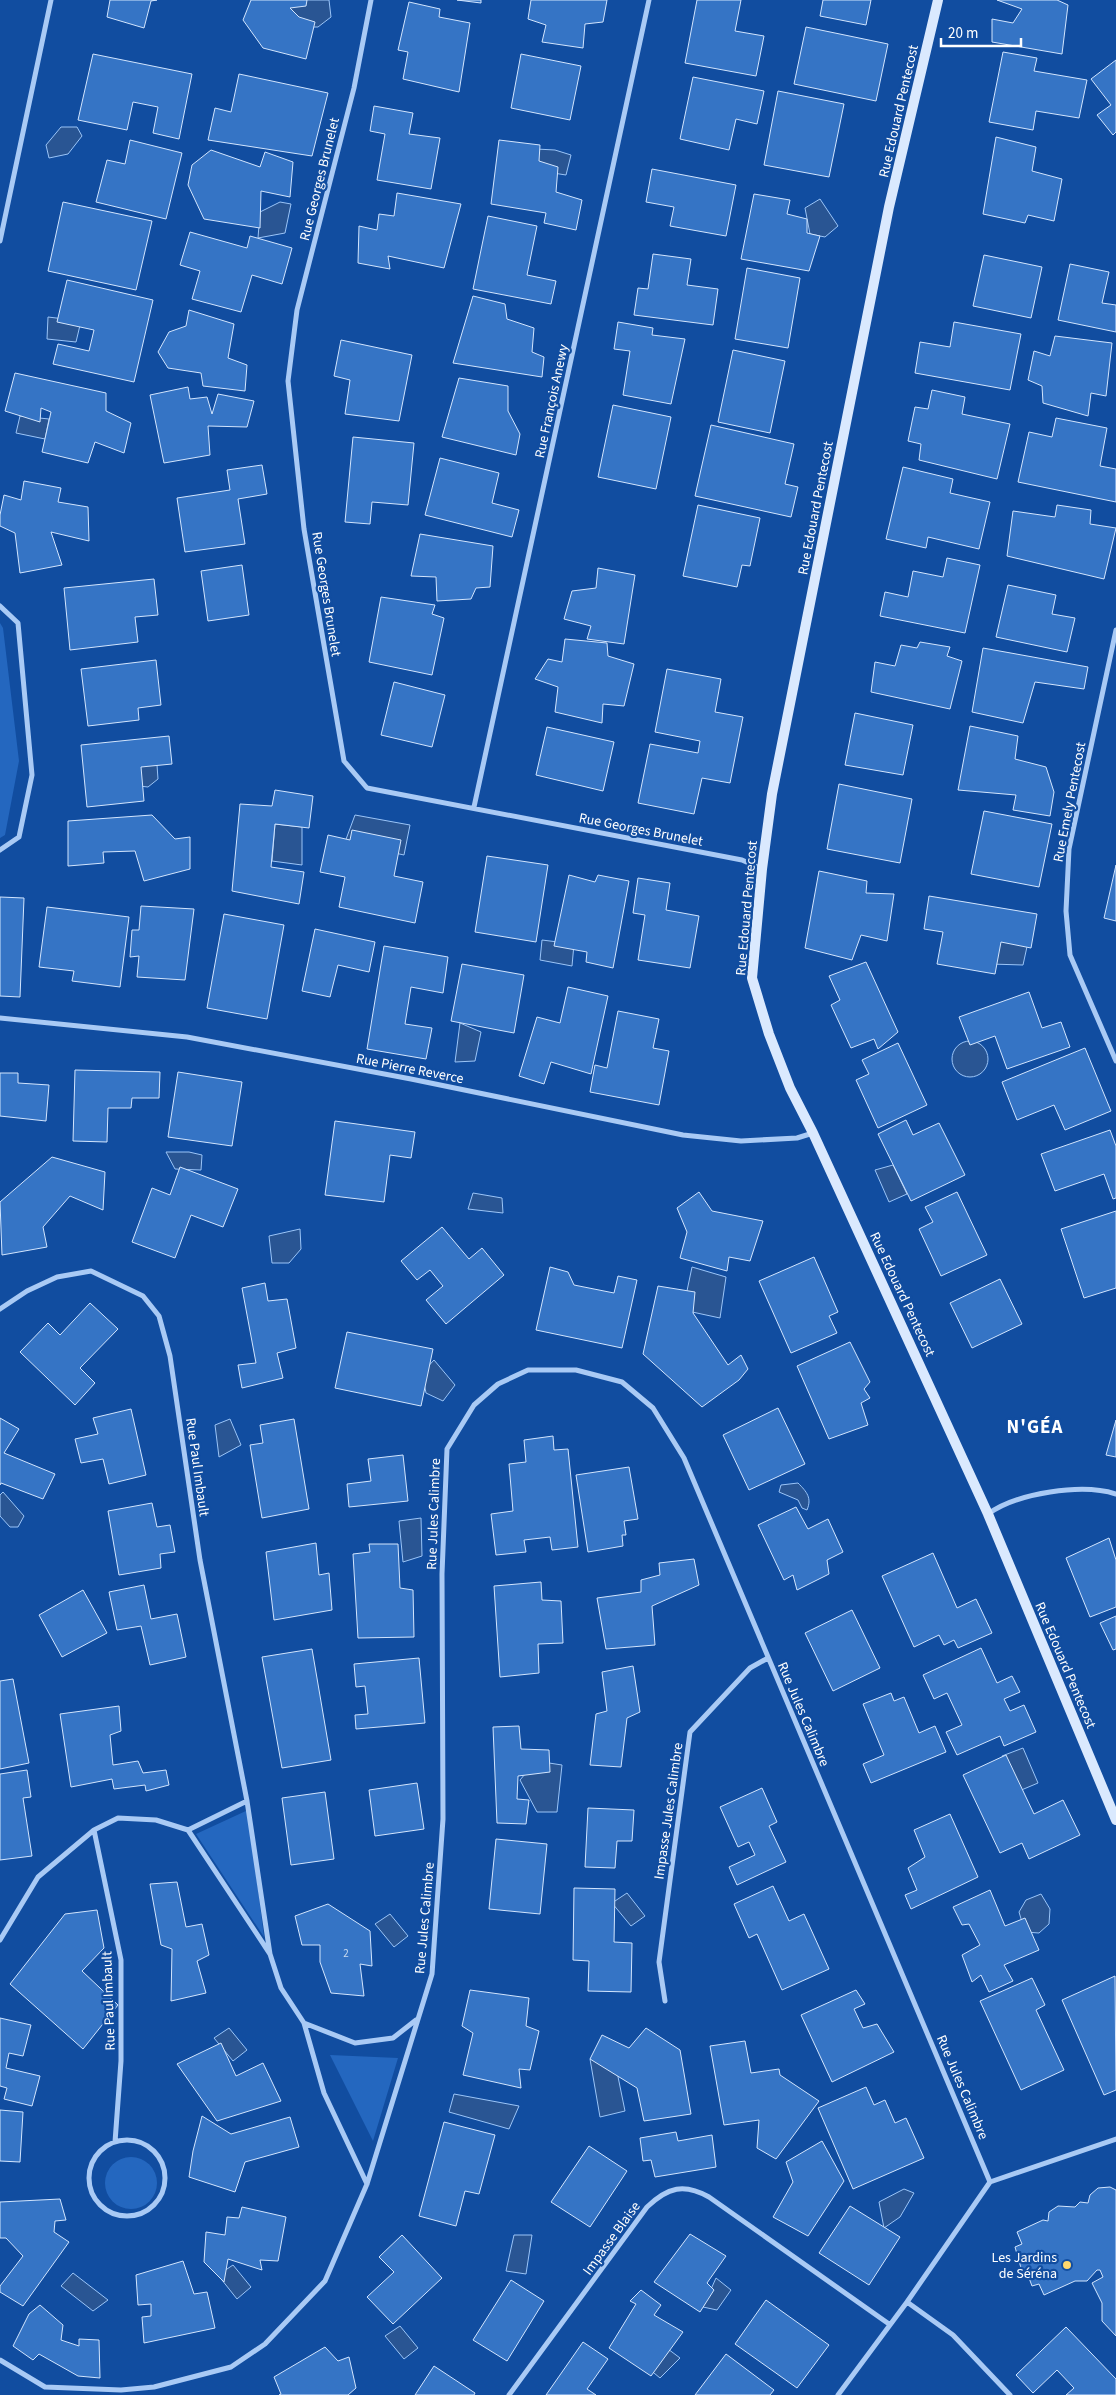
<svg xmlns="http://www.w3.org/2000/svg" width="1116" height="2395" font-family="'Source Sans 3',sans-serif">
<style>
.green{fill:#2467bf}
.water{fill:#295593;stroke:#9bc5f8}
.building{fill:#3574c5;stroke:#d2e5fe}
.lines{fill:none;stroke-linecap:round;stroke-linejoin:round}
.street{stroke:#a9caf5;stroke-width:5}
.secondary{stroke:#dae9fe;stroke-width:10}
.poi-dot{fill:#ffd76d;stroke:#114da0;stroke-width:2}
.labels{text-anchor:middle;stroke-width:4.5;stroke-linejoin:round;paint-order:stroke}
.number-label{font-size:11px;fill:#ccdcf0}
.street-label{font-size:14px;fill:#fff;stroke:#114da0}
.poi-label{font-size:14px;fill:#fff;stroke:#114da0;text-anchor:end}
.district-label{font-size:19px;font-weight:bold;letter-spacing:1px;fill:#fff;stroke:#114da0}
</style>
<rect width="100%" height="100%" fill="#114da0"/>
<path class="green" d="M0,623l3,5 16,133 -14,74 -5,3z
M248,1810l16,127 -68,-103z
M330,2055l68,3 -25,83z
M105 2183a26 26 0 1 1 52 0a26 26 0 1 1-52 0Z"/>
<path class="water" d="M293,0h36l2,17 -13,10h-18l-15,-13z
M61,127h16l5,9 -14,18 -19,4 -3,-13z
M536,149l19,1 16,5 -5,20 -32,-5z
M820,199l18,27 -13,11 -15,-3 -5,-26z
M280,202l11,2 -6,29 -27,5 2,-26z
M48,317l33,4 -5,21 -29,-3z
M20,416l29,3 -4,20 -29,-6z
M133,765h24l1,14 -10,8 -9,-1z
M355,815l55,10 -6,30 -59,-13z
M275,824l27,3v38l-30,-4z
M993,937l35,5 -5,23 -33,-1z
M542,940l32,4 -2,22 -32,-6z
M460,1023l21,9 -6,29 -20,1z
M952 1059a18 18 0 1 1 36 0a18 18 0 1 1-36 0Z
M166,1152h23l13,3 -1,15 -26,-1z
M893,1165l14,29 -18,8 -14,-32z
M473,1193l29,5 1,15 -35,-4z
M300,1229l1,20 -12,14h-17l-3,-27z
M692,1267l34,10 -6,41 -37,-8z
M434,1360l21,25 -12,16 -17,-8 -4,-20z
M230,1419l11,26 -22,12 -4,-32z
M798,1483c9,9 14,15 9,27l-5,-2 -4,-8 -19,-8 2,-7z
M3,1492l21,24 -6,11h-8l-10,-11v-21z
M421,1518l1,38 -19,6 -4,-41z
M1023,1748l15,35 -19,8 -17,-35z
M536,1761l26,4 -5,47h-20l-17,-32z
M627,1893l18,23 -14,10 -19,-23z
M1041,1894l9,15 -1,15 -10,9 -14,-1 -6,-20 7,-12z
M390,1914l18,22 -14,11 -19,-23z
M229,2028l18,22 -14,11 -19,-23z
M590,2059l25,3 10,49 -25,6z
M454,2094l65,12 -10,23 -60,-17z
M904,2189l10,4 -14,24 -16,11 -5,-26z
M514,2235h18l-6,39 -20,-3z
M233,2265l18,22 -14,12 -19,-24z
M73,2273l35,27 -15,11 -32,-25z
M716,2278l15,12 -14,20 -14,-3z
M400,2326l18,22 -14,11 -19,-23z
M660,2343l20,15 -20,20 -18,-15z"/>
<path class="building" d="M110,0h47l-6,1 -7,27 -37,-11z
M251,0h56l-1,6 -16,2 9,9 16,5 -9,37 -43,-11 -20,-28z
M457,0h24v3z
M531,0h76l-4,22 -18,2 -2,24 -41,-6 4,-17 -18,-6z
M697,0h44l-6,31 29,5 -8,40 -71,-13z
M823,0h48l-5,25 -46,-9z
M997,0h60l11,5 -6,49 -70,-12v-23l21,4 9,-14z
M409,2l31,7 -1,8 31,6 -11,69 -56,-13 5,-27 -10,-2z
M806,27l82,17 -12,57 -82,-17z
M1003,52l34,6 -3,13 53,9 -8,38 -43,-7 -3,19 -44,-8z
M93,54l99,20 -13,65 -26,-6 5,-26 -25,-5 -6,28 -49,-10z
M521,54l60,12 -11,54 -59,-12z
M1116,60v72l-3,3 -16,-20 14,-10 -20,-26z
M239,74l89,19 -16,63 -104,-16 7,-32 16,4z
M693,77l71,14 -7,33 -21,-5 -7,31 -49,-11z
M778,91l66,13 -15,73 -65,-12z
M374,106l39,7 -4,21 31,4 -9,51 -54,-9 8,-46 -15,-3z
M996,137l40,10 -4,24 30,8 -8,42 -26,-6 -3,8 -42,-9z
M130,140l52,13 -16,66 -70,-17 11,-42 18,4z
M499,140l41,5 -1,16 19,6 -2,25 26,8 -6,30 -32,-7 2,-10 -55,-9z
M211,150l49,17 5,-15 28,10 -3,35 -29,-6 -1,37 -56,-9 -16,-34 4,-20z
M652,169l84,16 -10,51 -56,-10 4,-19 -28,-5z
M397,193l64,11 -17,64 -56,-12 2,13 -32,-6 1,-37 18,4 2,-16 15,2z
M754,194l36,6 -3,14 20,5v14l13,3 -11,35 -68,-12z
M63,202l89,19 -16,69 -88,-19z
M488,216l49,10 -10,49 29,6 -5,23 -78,-15z
M190,232l57,16 3,-12 42,12 -10,36 -30,-9 -11,37 -49,-13 8,-28 -20,-6z
M653,254l38,5 -4,26 31,4 -5,36 -79,-10 4,-27 10,1z
M984,255l58,12 -11,51 -58,-12z
M1070,264l39,8 -7,31 14,2v27l-58,-12z
M747,268l53,10 -12,70 -53,-9z
M67,280l86,20 -19,82 -81,-18 5,-20 31,7 5,-21 -37,-8z
M473,296l32,8 2,15 27,9 -2,24 12,5 -2,20 -89,-14z
M189,310l45,14 -6,34 19,7 -2,26 -42,-5 -2,-13 -33,-5 -10,-16 11,-20 17,-6z
M618,322l35,6 -1,7 33,4 -14,65 -48,-9 7,-44 -16,-2z
M954,322l67,12 -11,56 -95,-17 5,-31 30,5z
M1055,336l57,7 -6,53 -15,-3 -3,23 -45,-13 -1,-17 -14,-6 6,-29 16,5z
M341,340l71,15 -13,66 -54,-7 5,-34 -16,-4z
M733,350l52,11 -15,72 -52,-11z
M15,373l91,20v18l25,12 -7,30 -29,-11 -7,21 -46,-11 9,-40 -10,-4 -1,14 -35,-11z
M459,378l49,8v25l12,23 -4,21 -74,-18z
M188,387l2,12 17,-2 5,17 6,-20 36,7 -7,26 -39,-1 2,29 -46,8 -14,-68z
M932,390l33,7 -3,17 48,10 -13,55 -78,-19 2,-16 -13,-3 7,-34 13,2z
M613,405l58,12 -15,72 -58,-12z
M1056,418l51,10 -7,38 16,3v33l-98,-20 11,-50 23,5z
M711,425l83,19 -9,40 13,3 -7,30 -96,-21z
M353,437l61,6 -6,62 -36,-3 -2,22 -25,-2z
M440,458l59,15 -7,30 27,7 -7,27 -87,-22z
M262,465l5,29 -29,5 7,45 -60,8 -8,-54 53,-8 -3,-20z
M903,467l50,12 -3,14 40,9 -11,47 -51,-12 -2,11 -40,-9z
M24,481l37,7 -3,14 30,5 1,34 -38,-9 11,33 -42,8 -5,-40 -15,-7v-11l4,-20 17,5z
M698,505l62,13 -10,48 -8,-1 -5,22 -54,-11z
M1057,505l34,5 -1,14 26,4 -12,51 -97,-23 6,-45 42,6z
M420,534l73,12 -3,41 -14,1 -5,11 -34,2 -1,-24 -25,-1z
M947,558l33,7 -15,68 -85,-17 5,-24 23,5 5,-26 30,6z
M242,565l7,50 -41,6 -7,-50z
M598,568l37,7 -11,69 -37,-5 4,-13 -27,-7 8,-28 24,-3z
M154,579l4,36 -23,2 3,25 -68,8 -6,-62z
M1008,585l48,10 -4,19 23,4 -8,34 -71,-15z
M381,597l54,8 -3,9 12,4 -12,57 -63,-13z
M565,639l42,4 1,13 26,8 -10,42 -21,-2 -1,19 -47,-11 3,-25 -23,-8 13,-20 14,3z
M920,642l30,5 -3,9 15,5 -12,48 -79,-17 4,-30 20,4 6,-21 16,3z
M983,648l105,19 -4,22 -49,-7 -12,41 -51,-11z
M156,660l5,45 -23,3 1,12 -51,6 -7,-57z
M667,669l54,10 -6,33 28,5 -13,66 -28,-5 -8,36 -56,-11 12,-59 48,9 2,-12 -45,-9z
M394,682l51,13 -13,52 -51,-12z
M855,713l58,12 -10,50 -58,-10z
M970,726l48,10 -3,23 31,8 8,25 -4,24 -37,-6 3,-15 -58,-5z
M547,727l67,15 -11,49 -67,-16z
M169,736l3,28 -31,3 3,34 -57,6 -6,-62z
M839,784l73,15 -12,64 -73,-14z
M275,790l38,6 -4,32 -34,-4 -4,43 33,5 -5,32 -67,-13 8,-87 32,2z
M984,811l68,13 -13,63 -68,-13z
M152,815l23,24 15,-2v32l-46,12 -9,-30 -32,1 1,11 -36,3v-45z
M352,830l49,10 -7,36 29,6 -8,41 -76,-16 6,-30 -25,-5 8,-37 22,5z
M487,856l61,9 -12,77 -61,-10z
M1116,865v56l-12,-3z
M819,871l48,10 -1,12 28,1 -7,47 -26,-6 -9,25 -47,-12z
M569,875l26,7 3,-7 31,6 -16,87 -27,-6 1,-10 -33,-6z
M638,878l32,5 -4,27 33,6 -9,52 -52,-8 7,-45 -12,-2z
M929,896l108,18 -6,34 -30,-6 -6,32 -58,-10 6,-32 -19,-3z
M0,897l24,1 -4,99 -20,-1z
M141,906l53,3 -9,71 -48,-3 2,-21 -9,1 2,-27h7z
M47,907l82,10 -9,70 -48,-6 2,-10 -35,-4z
M224,914l60,11 -17,94 -60,-11z
M315,929l60,13 -6,30 -31,-7 -8,32 -28,-6z
M384,946l64,11 -5,36 -32,-6 -6,37 27,4 -6,31 -59,-10z
M866,962l32,70 -20,17 -4,-10 -23,9 -20,-43 9,-5 -11,-24z
M462,964l62,11 -10,58 -63,-12z
M568,987l40,9 -17,78 -40,-12 -7,22 -25,-8 18,-59 23,6z
M1029,992l13,36 19,-6 9,25 -63,22 -12,-33 -25,9 -11,-28z
M618,1011l41,8 -6,29 16,3 -10,54 -69,-13 5,-27 12,3z
M898,1043l29,62 -49,23 -22,-48 13,-6 -7,-14z
M1085,1048l26,63 -46,19 -11,-25 -37,15 -15,-38z
M75,1070l85,2 -1,26h-27l-1,10h-23l-1,34 -34,-1z
M178,1072l64,10 -10,64 -64,-9z
M0,1073h18v10l31,2 -3,36 -46,-5z
M906,1120l7,15 26,-12 26,52 -54,26 -33,-67z
M335,1121l80,11 -4,26 -21,-3 -6,47 -59,-7z
M1110,1130l6,16v52l-3,1 -9,-25 -49,17 -14,-37z
M52,1157l53,15 -2,38 -33,-14 -27,31 4,20 -45,8 -2,-53z
M180,1167l58,22 -15,38 -32,-12 -16,43 -43,-16 20,-54 18,7z
M699,1192l13,19 51,10 -13,40 -21,-4 -2,14 -47,-13 7,-26 -10,-24z
M957,1192l30,63 -46,21 -22,-47 14,-7 -8,-15z
M1116,1211v77l-32,10 -23,-69z
M442,1227l27,32 13,-11 22,27 -58,49 -20,-24 17,-14 -13,-16 -13,10 -16,-19z
M814,1257l24,55 -9,4 8,17 -46,20 -32,-72z
M550,1267l18,5 6,13 40,8 4,-17 19,4 -15,68 -86,-18z
M1000,1279l22,45 -50,24 -22,-45z
M265,1283l3,18 19,-2 9,49 -19,5 6,25 -41,10 -4,-23 18,-2 -14,-75z
M658,1286l37,6 -2,21 35,52 13,-10 7,14 -9,11 -37,27 -59,-53z
M90,1303l28,26 -38,39 15,15 -20,22 -55,-53 28,-29 12,12z
M347,1332l86,17 -12,57 -86,-18z
M850,1342l20,40 -6,7 6,9 -9,5 7,22 -39,14 -32,-73z
M778,1408l27,56 -56,26 -26,-55z
M131,1409l15,66 -37,9 -6,-25 -22,4 -6,-24 23,-5 -5,-16z
M0,1418l19,11 -15,24 51,21 -12,25 -42,-16 -1,2z
M294,1419l15,90 -47,9 -12,-73 13,-2 -3,-18z
M1116,1420v37l-10,-2z
M553,1436l1,14 14,-1 10,98 -26,3 -2,-13 -26,3 2,12 -30,3 -5,-41 22,-3 -4,-47 17,-2 -2,-22z
M403,1455l5,46 -59,6 -2,-23 24,-3 -3,-22z
M629,1467l9,52 -14,2 2,14h-4l1,11 -35,6 -12,-77z
M152,1503l5,24 13,-2 5,27 -15,2 1,14 -42,7 -11,-64z
M796,1507l12,22 20,-10 15,33 -16,8 2,14 -32,16 -4,-15 -9,5 -26,-55z
M1109,1538l7,22v47l-26,10 -24,-59z
M316,1543l3,32 10,-2 3,37 -58,10 -8,-68z
M369,1544h29l2,44 13,2 1,47 -56,1 -5,-84 17,-2z
M933,1553l24,55 19,-9 16,34 -34,15 -4,-8 -10,5 -5,-10 -25,12 -32,-71z
M694,1559l5,26 -47,21 3,39 -49,4 -9,-51 44,-6v-12l19,-5 -1,-12z
M541,1582l1,18 19,1 2,42 -25,1 1,29 -39,4 -6,-91z
M144,1585l7,34 26,-5 9,43 -36,8 -9,-39 -24,4 -8,-38z
M83,1590l24,43 -45,24 -23,-42z
M852,1610l28,58 -47,23 -28,-58z
M1116,1616v33l-3,1 -13,-27z
M981,1648l16,35 15,-7 8,16 -16,7 6,12 14,-6 12,27 -32,14 -4,-10 -43,19 -11,-23 16,-7 -15,-32 -13,6 -11,-24z
M312,1649l19,111 -49,8 -20,-111z
M419,1658l6,65 -69,6 -1,-14 13,-1 -3,-28 -9,1 -2,-23z
M633,1666l7,46 -13,6 -6,49 -31,-2 6,-51 11,-3 -5,-39z
M13,1679l16,84 -29,6v-88z
M891,1693l3,8 10,-4 15,36 16,-7 11,26 -75,31 -8,-19 21,-9 -21,-51z
M119,1706l2,25 -11,4 3,30 25,-4 5,12 23,-3 3,15 -23,6 -1,-6 -31,4 -2,-10 -41,8 -11,-73z
M519,1726l2,23 28,1 1,22 -32,4 -1,23 12,1 -3,24 -29,-1 -4,-96z
M1006,1755l28,59 29,-14 17,35 -51,24 -7,-16 -22,10 -37,-78z
M27,1770l4,27 -8,1 9,58 -32,4v-86z
M417,1783l7,46 -49,7 -6,-46z
M762,1788l15,34 -8,4 17,36 -49,23 -8,-18 26,-12 -6,-13 -11,5 -18,-40z
M325,1792l9,67 -43,6 -9,-67z
M588,1808l46,2 -2,31h-15l-2,27 -30,-1z
M950,1814l28,63 -67,32 -6,-14 12,-5 -9,-22 17,-11 -11,-27z
M496,1839l51,5 -7,70 -51,-5z
M177,1882l9,45 16,-3 7,31 -12,6 9,32 -35,8 1,-52 -11,-4 -11,-61z
M773,1886l16,35 15,-7 25,55 -47,21 -25,-56 -8,4 -15,-34z
M574,1888l41,1 -1,53 18,1 -1,49 -43,-1 1,-30 -16,-1z
M990,1890l15,36 20,-8 14,32 -35,15 9,16 -24,11 -8,-17 -9,7 -10,-27 18,-10 -11,-21 -7,1 -9,-18z
M328,1904l42,27 2,35 -12,-2 4,32 -33,-3 -11,-31v-17h-18l-7,-29z
M97,1910l7,38 -22,23 36,34 -35,44 -73,-65 55,-70z
M1115,1976l1,114 -12,5 -42,-95z
M1032,1978l13,27 -9,5 28,60 -43,20 -41,-89z
M470,1990l59,8 -3,28 13,5 -9,39 -11,-1 2,19 -58,-13 10,-42 -11,-7z
M856,1990l9,14 -11,5 9,19 14,-4 17,28 -62,30 -31,-67z
M0,2018l31,7 -8,31 -14,-3 -3,15 34,8 -8,30 -28,-7 3,-11 -7,-2z
M646,2028l34,22 11,64 -47,7 -7,-33 -47,-29 12,-24 27,13z
M745,2041l6,32 28,-4 1,6 39,26 -43,58 -19,-11 2,-28 -35,5 -14,-79z
M221,2043l15,33 27,-13 18,38 -64,20 -40,-57z
M866,2087l8,18 11,-5 10,23 11,-5 18,40 -71,31 -35,-81z
M0,2110l23,2 -3,50 -20,-1z
M202,2116l29,18 59,-17 9,30 -54,15 -10,30 -46,-15 4,-26z
M444,2122l51,13 -16,59 -14,-3 -9,35 -37,-10z
M676,2132l2,9 34,-6 4,32 -61,10 -4,-17 -8,1 -3,-23z
M822,2141l22,40 -36,55 -35,-19 20,-35 -7,-20z
M589,2146l38,25 -37,56 -39,-25z
M1110,2187l6,3v146l-14,-15v-18l-10,-20 11,-6 -3,-7h-3l-10,11h-12l-31,14 -5,-11 -7,2 -3,-8 -6,-3 -8,-28 7,-3 -5,-12 26,-12 5,1 1,-9 9,-6 17,1 5,-5 8,1 2,-8 8,-7z
M60,2199l6,21 -11,1 -1,11 15,10 -46,64 -23,-14v-6l23,-30 -17,-18h-6v-36z
M850,2206l50,31 -31,48 -50,-32z
M242,2207l44,10 -8,44 -18,-1 2,10 -34,-11 -4,23 -20,-20 2,-30 19,3 2,-18 12,1z
M690,2234l36,22 -19,27 7,7 -14,22 -46,-30z
M402,2235l40,43 -49,46 -26,-27 27,-25 -15,-15z
M183,2261l11,33 13,-2 8,36 -71,15 -2,-26 9,-1v-12l-13,1 -2,-30z
M511,2280l33,21 -37,60 -34,-21z
M641,2290l20,15 -7,10 29,17 -32,44 -42,-28 27,-44 -6,-3z
M766,2300l63,45 -32,43 -62,-44z
M40,2305l23,20 -2,15 18,6v-7l20,1 1,38 -22,-2 -39,-22 -6,6 -20,-14 16,-32z
M1066,2327l50,52v16h-50l8,-7 -17,-18 -24,23 -17,-18z
M583,2342l25,17 -21,30 9,6h-50z
M325,2347l13,14 11,-4 7,31 -8,7h-69l2,-1 -7,-17z
M726,2354l48,36 -4,5h-75z
M434,2366l41,27 -1,2h-59z"/>
<g class="lines">
<path class="street" d="M371,0l-17,88 -57,222 -9,71 16,148 40,232 23,27 375,72 20,9
M0,241l51,-241
M0,606l18,17 14,152 -13,62 -19,13
M1116,630l-47,219 -3,62 4,44 46,106
M474,807l175,-807
M0,1018l187,19 224,42 272,56 58,6 56,-3 16,-5
M0,1309l27,-18 30,-14 34,-6 52,25 16,20 11,40 30,204 47,241 23,153
M988,1514c29,-21 94,-31 128,-20
M94,1830l27,130v101l-6,81
M188,1830l59,-29
M0,1940l38,-63 56,-47 24,-12 38,2 32,10 82,124 11,34 23,35 20,70 43,91
M665,2001l-6,-39 31,-230 60,-64 18,-10
M304,2023l51,20 38,-5 23,-18
M89 2178a38 38 0 1 1 76 0a38 38 0 1 1-76 0Z
M990,2182l126,-43
M907,2302l46,33 57,60
M0,2360l45,27 76,3 33,-3 77,-20 34,-23 60,-63 42,-97 65,-210 11,-155 -1,-245 5,-125 27,-44 24,-21 30,-14h48l46,12 31,26 31,50 306,724 -83,120 -69,93
M509,2395l138,-188c21,-20 37,-24 62,-10l180,127"/>
<path class="secondary" d="M938,0l-49,207 -117,587 -10,75 -10,109 17,56 21,54 23,45 175,381 128,306"/>
</g>
<circle class="poi-dot" cx="1067" cy="2265" r="5"/>
<g class="labels">
<g class="number-label">
<text x="346" y="1957">2</text>
</g>
<g class="street-label">
<text transform="translate(898 111) rotate(-77)" y="5">Rue Edouard Pentecost</text>
<text transform="translate(319 179) rotate(-76)" y="5">Rue Georges Brunelet</text>
<text transform="translate(551 401) rotate(-78)" y="5">Rue François Anewy</text>
<text transform="translate(815 508) rotate(-79)" y="5">Rue Edouard Pentecost</text>
<text transform="translate(327 594) rotate(81)" y="5">Rue Georges Brunelet</text>
<text transform="translate(1069 802) rotate(-79)" y="5">Rue Emely Pentecost</text>
<text transform="translate(641 829) rotate(11)" y="5">Rue Georges Brunelet</text>
<text transform="translate(746 908) rotate(-85)" y="5">Rue Edouard Pentecost</text>
<text transform="translate(410 1068) rotate(11)" y="5">Rue Pierre Reverce</text>
<text transform="translate(903 1294) rotate(65)" y="5">Rue Edouard Pentecost</text>
<text transform="translate(198 1467) rotate(82)" y="5">Rue Paul Imbault</text>
<text transform="translate(433 1514) rotate(-88)" y="5">Rue Jules Calimbre</text>
<text transform="translate(1066 1665) rotate(67)" y="5">Rue Edouard Pentecost</text>
<text transform="translate(804 1714) rotate(67)" y="5">Rue Jules Calimbre</text>
<text transform="translate(668 1811) rotate(-82)" y="5">Impasse Jules Calimbre</text>
<text transform="translate(424 1918) rotate(-85)" y="5">Rue Jules Calimbre</text>
<text transform="translate(108 2001) rotate(-92)" y="5">Rue Paul Imbault</text>
<text transform="translate(963 2087) rotate(67)" y="5">Rue Jules Calimbre</text>
<text transform="translate(611 2238) rotate(-54)" y="5">Impasse Blaise</text>
</g>
<g class="poi-label">
<text x="1057" y="2262">Les Jardins<tspan x="1057" dy="16">de Séréna</tspan></text>
</g>
<g class="district-label">
<text x="1035" y="1433">N'GÉA</text>
</g>
</g>
<path d="M941 38v8h80v-8" fill="none" stroke="#ffffff" stroke-width="2.5"/>
<text x="948" y="38" font-size="15" fill="#ffffff" stroke="#114da0" stroke-width="4" paint-order="stroke">20 m</text>
</svg>
